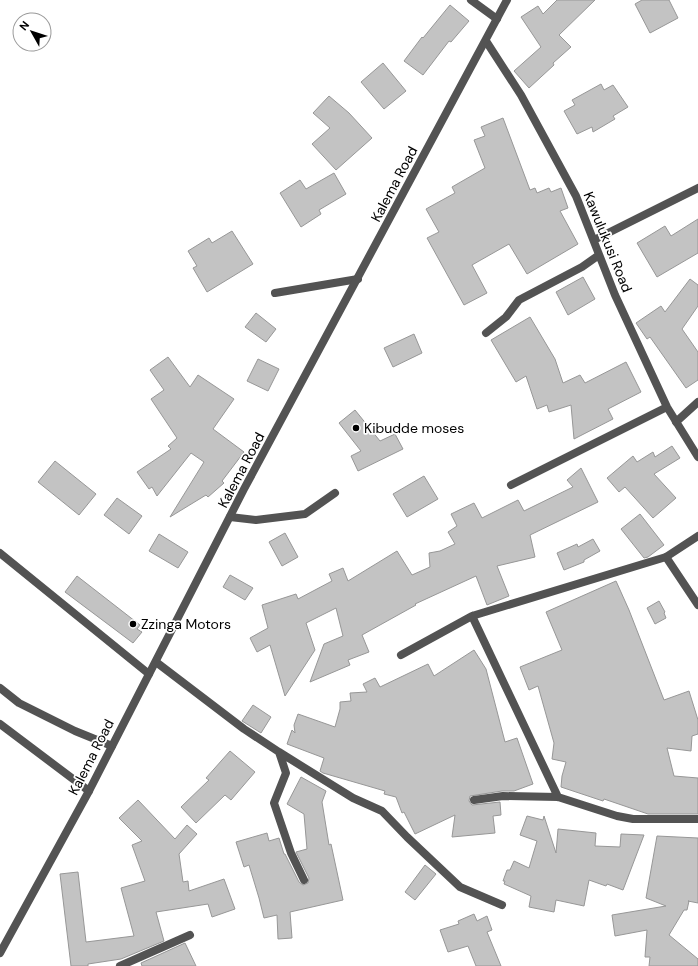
<svg xmlns="http://www.w3.org/2000/svg" width="698" height="966" font-family="'DM Sans',sans-serif">
<style>
.building{fill:#c3c3c3;stroke:#979797}
.lines{fill:none;stroke-linecap:round;stroke-linejoin:round}
.service{stroke:#535353;stroke-width:8}
.minor{stroke:#535353;stroke-width:8}
.tertiary{stroke:#535353;stroke-width:8}
.poi-dot{fill:#000;stroke:#fff;stroke-width:1.5}
.labels{text-anchor:middle;stroke-width:3.5;stroke-linejoin:round;paint-order:stroke}
.street-label{font-size:14px;fill:#000;stroke:#fff}
.poi-label{font-size:14px;fill:#000;stroke:#fff;text-anchor:start}
</style>
<rect width="100%" height="100%" fill="#fff"/>
<path class="building" d="M557,0h38l-36,35 12,12 -18,16 1,2 -25,23 -15,-17 27,-24 -20,-30 17,-11 5,8z
M642,0h27l9,18 -28,15 -15,-29z
M450,5l19,16 -18,21 -2,-1 -26,34 -19,-14 18,-24 1,1z
M383,63l23,28 -22,18 -23,-27z
M601,84l3,6 9,-5 15,22 -15,9 2,3 -22,13 -1,-5 -15,7 -13,-23 11,-6 -3,-5z
M329,96l20,17 23,25 -36,32 -24,-26 18,-16 -17,-15z
M503,118l27,72 5,-2 2,5 12,-5 2,4 10,-4 7,20 -8,3 18,33 -51,30 -18,-30 -37,21 15,28 -23,12 -37,-67 12,-6 -13,-23 29,-16 -3,-6 33,-19 -11,-28 11,-4 -4,-9z
M334,173l12,21 -27,16 2,4 -20,13 -21,-34 20,-13 6,9z
M698,219v34l-41,24 -20,-34 28,-17 6,10z
M232,231l21,33 -46,28 -14,-24 4,-2 -9,-15 21,-13 3,5z
M583,277l12,22 -27,16 -12,-23z
M690,279l8,6v21l-16,23 16,23v28l-12,8 -36,-51 -3,2 -11,-16 25,-17 4,6z
M256,313l20,16 -10,13 -21,-15z
M530,317l25,42 8,24 17,-8 5,8 41,-21 15,30 -33,17 5,10 -39,20 -3,-34 -22,7 -2,-7 -10,4 -11,-33 -10,6 -25,-42z
M414,334l8,19 -29,14 -9,-19z
M168,357l22,30 8,-12 36,24 -21,30 31,23 -22,29 2,2 -16,14 -2,-2 -36,22 34,-55 -13,-9 -34,43 -5,-9 -3,2 -12,-17 34,-23 -3,-3 9,-8 -26,-39 13,-9 -14,-20z
M258,359l21,10 -11,22 -21,-10z
M355,410l25,31 15,-7 8,15 -45,22 -7,-15 10,-5 -22,-28z
M672,446l8,12 -26,16 22,24 -23,20 -28,-31 -6,5 -12,-14 26,-22 4,6 16,-10 2,5z
M55,461l41,33 -17,21 -41,-33z
M581,468l17,34 -68,33 5,22 -38,9 12,30 -22,9 -11,-29 -61,28 1,1 -54,30 7,17 -21,8 2,5 -40,17 14,-38 19,-8 -7,-28 -30,15 9,27 -30,46 -15,-51 -13,7 -7,-14 18,-10 -6,-23 34,-11 2,5 34,-18 -3,-7 14,-6 5,13 49,-30 15,24 18,-8 -1,-14 11,-2 15,-7 -7,-12 9,-6 -6,-12 23,-11 8,15 36,-18 6,11 49,-24 -6,-7z
M424,476l14,23 -31,18 -14,-23z
M117,498l25,18 -13,18 -25,-19z
M640,514l24,31 -16,12 -4,1 -23,-29z
M285,533l13,24 -16,9 -13,-24z
M159,534l29,18 -10,16 -29,-17z
M593,539l7,12 -16,9v2l-20,8 -7,-17 20,-9 1,3z
M230,575l23,13 -8,12 -22,-13z
M77,576l63,49 -3,4 5,3 -9,11 -68,-51z
M616,581l13,29 35,90 25,-9 9,29v14l-6,2 -1,15 -24,-3 7,28 24,2v36h-50l-44,-15 -1,2 -42,-14 1,-11 4,-14 -14,-3 2,-16 -16,-57 -9,4 -9,-23 42,-17 -16,-38z
M659,601l6,11 -1,1 2,5 -11,6 -8,-16z
M474,650l12,19 19,73 12,-4 16,46 -19,7h-12l-32,5 -1,5 3,4 28,-3 1,13 -8,1 2,17 -43,4 3,-22 -40,19 -11,-22 -2,1 -6,-16 -12,-3 1,-3 -62,-18 -3,-2 4,-13 -37,-14 5,-14 3,3 -1,-8 4,-11 37,13 5,-18v-7l11,-1 -1,-8 17,-1 -4,-8 12,-6 5,9 48,-23 6,12z
M253,705l18,12 -10,16 -19,-12z
M230,751l25,21 -24,28 -6,-5 -29,28 -15,-16 28,-27 -3,-2z
M301,777l25,14 -4,11 7,43 2,-1 12,56 -53,12 2,26 -14,1 -1,-24 -13,3 -5,-20 -10,-33 -5,2 -8,-25 31,-9 2,8 10,-3 5,16h1l14,28 4,3 5,-2 1,-5 -13,-26 11,-3 -3,-35 -17,-10z
M138,800l37,39 12,-14 10,9 -18,20 4,28 5,-1 1,10 35,-12 11,30 -23,8 -4,-13 -52,8 8,29 -43,18 -33,5v2h-17l-11,-92 18,-2 8,70 48,-6 -13,-48 24,-7 -13,-36 10,-4 -23,-23z
M527,816l16,4 1,-4 12,37 2,-24 38,4 -1,13 25,1 1,-13 23,1 -21,55 -16,-6 -1,2 -17,-6 -5,26 -28,-6 -2,12 -25,-5 2,-11 -27,-12 1,-3h-2l4,-11h3l4,-9 15,7 8,-27 -17,-6z
M657,836l41,2v65l-10,-2h1l-2,9h-3l-15,25 29,24v7h-49l1,-9h-5l2,-27 -32,6 -3,-21 54,-9 -20,-8z
M425,865l11,9 -21,26 -10,-8z
M474,914l3,7 10,-5 5,14 -5,2 14,34h-25l-8,-20 -20,6 -8,-22 19,-6 -1,-3z
M185,943l11,23h-54l-1,-3z"/>
<g class="lines">
<path class="service" d="M275,293l83,-14
M676,422l22,-20
M666,557l32,48"/>
<path class="minor" d="M471,0l26,19
M486,41l35,54 55,101 39,99 52,112 31,50
M594,240l104,-52
M486,333l20,-16 13,-17 63,-33 17,-12
M511,485l156,-78
M230,517l26,3 49,-6 30,-21
M0,553l149,121
M472,616l86,181
M401,655l71,-39 194,-59 32,-21
M156,662l88,67 35,23 7,21 -12,30 17,50 13,27
M0,688l19,15 56,28 37,15
M0,724l89,67
M279,752l74,46 29,13 25,26 53,50 42,18
M474,800l29,-4 55,1 59,19 16,3h65
M120,966l70,-31"/>
<path class="tertiary" d="M0,953l89,-162 155,-302 263,-489"/>
</g>
<g class="poi-dot">
<circle cx="356" cy="428" r="4"/>
<circle cx="133" cy="624" r="4"/>
</g>
<g class="labels">
<g class="street-label">
<text transform="translate(394 184) rotate(-62)" y="5">Kalema Road</text>
<text transform="translate(608 242) rotate(68)" y="5">Kawulukusi Road</text>
<text transform="translate(241 470) rotate(-62)" y="5">Kalema Road</text>
<text transform="translate(91 757) rotate(-63)" y="5">Kalema Road</text>
</g>
<g class="poi-label">
<text x="364" y="433">Kibudde moses</text>
<text x="141" y="629">Zzinga Motors</text>
</g>
</g>
<g transform="translate(32 32) rotate(309)"><circle r="19" fill="#ffffff" stroke="#999999"/>
<path d="M0-3L7 15L0 10L-7 15Z" fill="#000000"/>
<text y="-6" font-size="11" font-weight="bold" text-anchor="middle" fill="#000000">N</text>
</g>
</svg>
